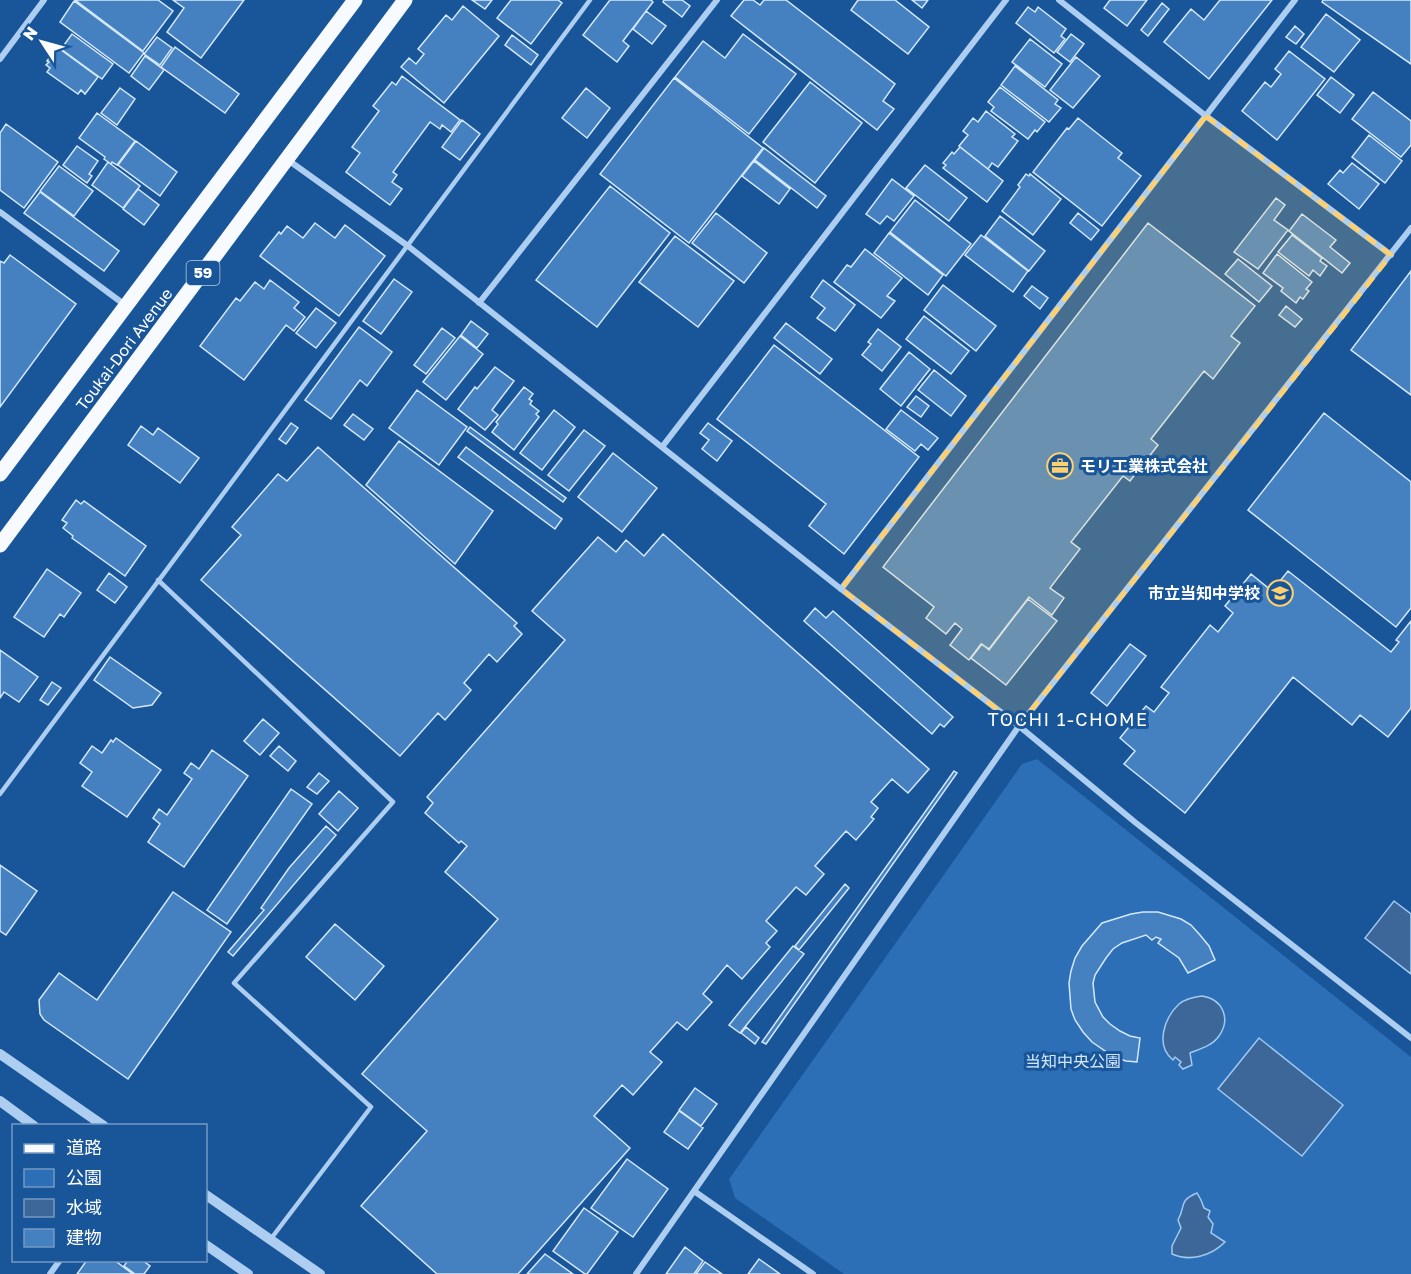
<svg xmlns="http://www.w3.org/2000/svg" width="1411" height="1274" font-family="'Golos Text','Noto Sans JP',sans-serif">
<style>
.green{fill:#2c6fb6}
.water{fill:#3c6798;stroke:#9fc9f3;stroke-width:1.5}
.building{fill:#4581c1;stroke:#d4e8fc;stroke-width:1.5}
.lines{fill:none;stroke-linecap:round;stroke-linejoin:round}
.service{stroke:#adcef1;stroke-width:4.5}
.minor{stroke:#adcef1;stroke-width:6}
.tertiary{stroke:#adcef1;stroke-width:10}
.primary{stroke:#f7faff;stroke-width:15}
.marked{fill:#ffd06d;fill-opacity:0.2;stroke:#ffd06d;stroke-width:4.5;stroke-dasharray:12 8;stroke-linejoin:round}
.labels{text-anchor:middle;stroke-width:6;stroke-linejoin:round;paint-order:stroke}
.shield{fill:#185599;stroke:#bacce0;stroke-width:1.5}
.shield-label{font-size:15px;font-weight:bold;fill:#fff}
.street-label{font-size:16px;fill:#fff;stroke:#185599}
.poi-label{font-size:16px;font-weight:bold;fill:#fff;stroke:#185599;text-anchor:start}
.park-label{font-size:16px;fill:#d4e8fc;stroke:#185599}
.neighbourhood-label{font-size:18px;letter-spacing:1.5px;fill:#fff;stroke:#185599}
</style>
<rect width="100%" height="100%" fill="#185599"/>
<path class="green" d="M1037,759l374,298v217h-567l-109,-76 -6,-19 293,-415z"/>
<path class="water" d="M1394,901l17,13v60l-46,-36z
M1202,996c21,3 29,23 17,40 -7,10 -19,13 -29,17l2,12 -9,4 -4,-4 2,-3 -6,-5 -2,3c-18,-14 -9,-42 6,-56 6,-5 15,-7 23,-8z
M1259,1038l84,67 -41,51 -84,-67z
M1197,1193l4,7 3,8 6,3 -2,6 5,7 -2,9 14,9c-14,14 -35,20 -53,12v-8l9,-18 -3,-8c8,-14 0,-19 19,-27z"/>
<path class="building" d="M75,0h83l15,11 -30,40z
M173,0h71l-43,58 -34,-26 17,-24z
M472,0h20l-7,9z
M511,0h47l4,3 -31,41 -34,-26z
M610,0h41l2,2 -30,39 6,5 -12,16 -34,-27z
M664,0h18l8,6 -8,11 -19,-15z
M744,0h9l7,5 4,-5h22l109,84 -12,17 11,8 -17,21 -146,-114z
M858,0h37l34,27 -21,27 -57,-44z
M912,0h16l-6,8z
M1110,0h37l-20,26 -23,-18z
M1220,0h52l-63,79 -45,-37 27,-33 13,11z
M1323,0h88v64l-89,-62z
M74,1l70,52 -15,20 -69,-51z
M1162,3l7,6 -21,27 -7,-6z
M463,6l36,30 -55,67 -43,-36 8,-9 7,6 8,-10 -6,-5 28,-34 6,5z
M1028,7l7,5 3,-5 28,22 -5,7 4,3 -11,14 -38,-30z
M646,11l20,15 -14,18 -19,-15z
M1326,14l34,26 -26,32 -33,-25z
M1295,26l9,8 -8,10 -10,-7z
M72,34l41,30 -11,15 -41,-30z
M743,34l53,40 -47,60 -74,-57 28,-36 22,17z
M1071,34l13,10 -14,18 -13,-10z
M512,35l26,20 -7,10 -26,-20z
M157,37l15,11 -12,17 -16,-11z
M1030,39l32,25 -17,23 -33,-25z
M57,47l41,30 -13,17 -4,-4 -3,4 -31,-22 3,-4 -4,-3 3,-3 -2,-1z
M175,47l64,47 -14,19 -64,-46z
M1289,51l36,28 -48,61 -35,-29 23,-29 6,5 10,-13 -6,-5z
M145,56l19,14 -15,20 -18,-14z
M1076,57l24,19 -27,32 -23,-18z
M1015,66l43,34 -3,4 6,4 -12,14 -48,-37z
M402,76l58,44 -9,12 -9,-7 -2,4 -10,-7 -37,50 4,3 -5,7 10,7 -12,16 -44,-33 14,-19 -8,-6 27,-36 -6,-5 19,-24 4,3z
M1331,77l23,18 -14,18 -23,-18z
M674,78l89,70 -74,95 -89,-69z
M810,82l52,41 -47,60 -52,-41z
M1000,87l45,35 -8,10 -2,-2 -7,9 -37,-28 3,-4 -6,-5z
M120,88l15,11 -18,26 -16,-12z
M586,88l24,20 -23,30 -25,-20z
M1373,92l38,29v24l-10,12 -49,-38z
M986,111l29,23 -3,3 6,4 -20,26 -6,-4 -4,6 -29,-23 9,-11 -5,-4 10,-13 5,4z
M97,113l38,28 -18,24 -5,-3 -1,2 -7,-5 1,-2 -26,-19z
M1078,118l44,35 -4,5 23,18 -39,50 -69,-54 34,-44 2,1z
M462,120l18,14 -20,26 -18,-13z
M6,124l52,38 -34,46 -24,-18v-57z
M1369,135l33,26 -17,22 -33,-26z
M136,141l41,31 -17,24 -42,-31z
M77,146l21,15 -9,13 3,2 -5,7 -24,-18z
M960,147l43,34 -16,21 -44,-34 3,-3 -3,-2 9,-11 2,2z
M764,148l62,48 -9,12 -62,-48z
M754,161l36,28 -11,15 -37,-28z
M108,162l32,24 -17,22 -31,-23z
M1352,163l27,21 -20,25 -31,-25 12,-14 3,3z
M925,165l42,33 -18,23 -43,-33z
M59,166l34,25 -19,25 -34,-25z
M1026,174l3,2 1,-2 31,25 -28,36 -31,-24 18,-24 -2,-2z
M892,179l22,17 -20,25 -7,-5 -7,8 -14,-10z
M610,186l60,47 -73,94 -61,-47z
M138,189l21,16 -15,20 -21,-16z
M40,192l79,59 -15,20 -80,-58z
M1276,198l9,7 -11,15 14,10 -30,39 -24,-17z
M915,200l56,44 -25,32 -56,-44z
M716,213l51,40 -23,30 -52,-40z
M1078,213l21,17 -8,10 -21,-17z
M1302,214l34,26 -6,7 20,16 -8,10 -53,-42z
M1000,216l45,35 -16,20 -44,-35z
M315,223l20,15 10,-13 40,31 -46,60 -79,-60 19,-24 2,2 6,-8 16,12z
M1148,223l107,83 -24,30 9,7 -27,36 -9,-8 -53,68 7,6 -28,36 -7,-5 -52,66 9,7 -30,39 14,10 -12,17 -23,-18 -40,52 -8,-5 -12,16 -19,-15 12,-16 -7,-6 -9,11 -20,-16 8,-11 -51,-40z
M889,233l54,42 -15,20 -54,-42z
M981,235l47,36 -15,21 -48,-37z
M1292,235l30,23 -2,3 7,5 -7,10 -7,-6 -4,6 -31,-24z
M675,236l59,45 -36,46 -59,-45z
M865,249l37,29 -15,18 8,5 -14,17 -47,-36 13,-17 4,2z
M1277,254l35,28 -6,7 3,2 -6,8 -3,-2 -4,6 -15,-12 2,-3 -20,-15z
M10,255l66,49 -76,103v-146l4,2z
M1238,259l34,27 -13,16 -34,-28z
M1411,271v124l-60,-45z
M394,279l18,13 -31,42 -18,-13z
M270,280l29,22 -5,6 11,9 -11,14 -8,-6 -42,55 -44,-34 36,-48 4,3 15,-19 9,7z
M823,280l32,25 -20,26 -18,-13 8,-10 -14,-11z
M943,285l53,41 -20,25 -52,-41z
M1032,286l16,12 -8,11 -16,-13z
M1286,306l16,13 -7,8 -16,-12z
M316,308l20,15 -20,25 -20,-15z
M924,316l45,35 -18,23 -45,-35z
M471,321l17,13 -11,14 -16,-13z
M786,323l46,36 -12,15 -46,-36z
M359,327l33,25 -25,34 -7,-6 -29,39 -26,-19z
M442,328l13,10 -29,36 -12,-9z
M878,329l23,18 -19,24 -20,-16 9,-11 -3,-2z
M460,336l23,18 -37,46 -23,-18z
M774,345l145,112 -75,97 -35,-28 17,-22 -109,-85z
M909,352l21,17 -29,37 -21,-17z
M495,367l19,14 -22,29 6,5 -13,15 -27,-21 17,-22 2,2z
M934,370l32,26 -15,20 -33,-26z
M524,387l9,7 -4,5 3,2 -2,3 9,7 -3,3 3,3 -25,33 -22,-18 6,-8 -2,-2z
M417,390l50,37 -28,38 -50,-37z
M916,396l13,10 -8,11 -14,-10z
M554,410l21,17 -33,43 -22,-17z
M901,410l37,28 -10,12 -7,-6 -6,7 -29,-22z
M1324,413l87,69v126l-15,19 -148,-117z
M353,414l20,15 -9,11 -20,-15z
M291,423l7,5 -12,16 -7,-5z
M708,423l24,18 -15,20 -15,-12 7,-9 -9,-7z
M141,426l12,9 5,-7 41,30 -19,25 -52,-38z
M470,427l96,71 -3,4 -96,-71z
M584,430l21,16 -36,45 -21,-16z
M399,441l94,70 -38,53 -89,-79z
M318,447l199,176 -3,3 8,8 -25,28 -8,-8 -25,29 7,7 -26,30 -7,-7 -38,43 -199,-176 40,-45 -9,-8 46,-53 9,7z
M466,447l96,72 -7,10 -97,-72z
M613,453l44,35 -35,44 -44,-35z
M76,500l5,4 3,-3 62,45 -21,30 -53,-38 1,-2 -10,-8 4,-5 -5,-3z
M663,534l266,235 -21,24 -16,-14 -21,23 7,6 -7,9 3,2 -18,21 -10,-9 -31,35 9,8 -18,21 -10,-8 -30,34 11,10 -11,12 4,4 -28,32 -15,-14 -24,29 9,8 -25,28 -10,-8 -27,30 12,10 -29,33 -11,-10 -28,31 36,32 -112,126h-81l-76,-68 66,-75 -65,-57 136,-155 -53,-47 22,-26 -6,-5 -2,2 -34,-30 8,-10 -6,-6 138,-157 -33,-29 66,-74 18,15 10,-12 18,16z
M47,569l34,24 -17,24 -4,-3 -16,23 -30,-20z
M1288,571l103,81 8,-10 -3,-2 15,-19v87l-23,29 -28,-22 -8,10 -59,-48 -108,136 -61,-49 11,-13 -15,-13 26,-32 8,6 15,-19 -8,-6 49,-62 8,7 15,-19 -8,-7 26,-32 21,17z
M109,573l18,14 -12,16 -18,-13z
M1028,599l29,22 -51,64 -35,-27 11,-14 7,6z
M815,608l11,10 7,-7 120,106 -9,10 -4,-3 -8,10 -128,-113z
M1130,644l16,12 -39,50 -16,-13z
M0,650l38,27 -19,25 -15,-10 -4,6z
M110,657l51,36 -9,12 -19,3 -39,-28z
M52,682l9,6 -13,17 -8,-5z
M263,719l16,14 -19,22 -16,-14z
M116,738l45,32 -34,47 -45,-31 10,-14 -12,-9 12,-17 10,7 9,-13 2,2z
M279,746l17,15 -8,10 -18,-15z
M212,750l36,26 -64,91 -36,-25 12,-18 -7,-6 6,-9 8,6 25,-36 -8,-6 7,-10 8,6z
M954,771l3,2 -191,271 -4,-2z
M319,773l10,8 -12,13 -10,-7z
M291,789l21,15 -85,120 -20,-14z
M339,791l19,17 -20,23 -19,-17z
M326,826l10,9 -103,121 -5,-4 36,-42 -3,-2 28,-40z
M0,865l37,26 -31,44 -6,-4z
M845,884l4,4 -50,62 -4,-4z
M173,892l58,40 -103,147 -84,-59 -4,-6 -1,-14 20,-27 38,27z
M1143,912h15l23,7 10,6 9,10 9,11 6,14 -27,13 -9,-15 -21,-15 3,-4 -5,-2 -4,3 -6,-5 -24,8 -9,6 -7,9 -11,17 -2,8 2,19 8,15 7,7 10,7 10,5 10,2 -3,24 -11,-1 -12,-4 -22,-15 -9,-10 -8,-12 -4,-11 -2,-26 2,-12 4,-13 7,-12 20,-23 29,-9z
M335,924l49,42 -29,34 -49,-43z
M793,946l11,8 -64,79 -11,-8z
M746,1027l13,11 -4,6 -14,-11z
M695,1088l22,16 -16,22 -22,-16z
M679,1111l24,17 -15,21 -24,-17z
M627,1159l41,30 -35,48 -42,-29z
M584,1208l34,24 -31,42h-2l-32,-23z
M685,1247l18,14 -9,13h-28z
M545,1254l28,20h-46z
M759,1259l21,15h-32z
M87,1260h27l19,14h-56z
M128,1260h14l8,6 -6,8h-9l-11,-8z
M705,1262l17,12h-26z"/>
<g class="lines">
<path class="service" d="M158,580l235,222 -159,181 137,124 -101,133
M0,794l590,-794"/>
<path class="minor" d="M1059,0l147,116 185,139
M0,59l44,-59
M288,160l120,86 433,343 178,137 117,97 275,215
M0,212l125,93
M479,303l238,-303
M662,447l344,-447
M841,589l454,-589
M694,1191l119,83
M50,1274l10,-14
M636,1274l383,-548 392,-498"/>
<path class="tertiary" d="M0,1054l104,72
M0,1101l34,25
M206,1195l114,79
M206,1245l42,29"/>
<path class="primary" d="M0,474l355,-474
M0,545l405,-545"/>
</g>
<path class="marked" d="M1206,116l185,139 -372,471 -178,-137z"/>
<defs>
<g id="office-ring" transform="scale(1.35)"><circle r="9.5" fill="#185599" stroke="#ffd06d" stroke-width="1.5"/><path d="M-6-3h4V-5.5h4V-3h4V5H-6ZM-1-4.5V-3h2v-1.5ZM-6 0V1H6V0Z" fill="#ffd06d"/></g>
<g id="school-ring" transform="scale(1.35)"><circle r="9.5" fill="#185599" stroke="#ffd06d" stroke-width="1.5"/><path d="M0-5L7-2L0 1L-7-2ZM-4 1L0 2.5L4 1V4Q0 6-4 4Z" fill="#ffd06d"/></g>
</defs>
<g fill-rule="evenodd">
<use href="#office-ring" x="1060" y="466"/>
<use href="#school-ring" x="1280" y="593"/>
</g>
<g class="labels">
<rect class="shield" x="186.5" y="261" width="33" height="24" rx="4.5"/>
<g class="shield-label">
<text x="203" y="278">59</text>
</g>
<g class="street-label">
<text transform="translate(124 349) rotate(-53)" y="6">Toukai-Dori Avenue</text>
</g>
<g class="poi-label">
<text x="1080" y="472">モリ工業株式会社</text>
<text x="1260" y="599" text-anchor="end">市立当知中学校</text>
</g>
<g class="park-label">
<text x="1073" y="1067">当知中央公園</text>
</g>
<g class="neighbourhood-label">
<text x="1068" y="726">TOCHI 1-CHOME</text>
</g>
</g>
<rect x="12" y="1124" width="195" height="138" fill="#185599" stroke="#7499c2" stroke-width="1.5"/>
<rect x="24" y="1144" width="30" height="9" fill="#f7faff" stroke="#7499c2" stroke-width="1.5"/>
<text x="66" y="1154" font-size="18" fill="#ffffff">道路</text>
<rect x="24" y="1169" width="30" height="18" fill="#2c6fb6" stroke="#7499c2" stroke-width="1.5"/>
<text x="66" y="1184" font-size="18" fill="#ffffff">公園</text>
<rect x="24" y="1199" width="30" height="18" fill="#3c6798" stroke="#7499c2" stroke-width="1.5"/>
<text x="66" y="1214" font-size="18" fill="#ffffff">水域</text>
<rect x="24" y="1229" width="30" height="18" fill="#4581c1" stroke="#7499c2" stroke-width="1.5"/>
<text x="66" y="1244" font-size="18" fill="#ffffff">建物</text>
<g transform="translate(42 42) rotate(306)" stroke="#185599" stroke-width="4.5" paint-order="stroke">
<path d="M0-4.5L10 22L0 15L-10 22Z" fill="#ffffff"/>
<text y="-9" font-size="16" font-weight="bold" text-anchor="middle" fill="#ffffff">N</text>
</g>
</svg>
